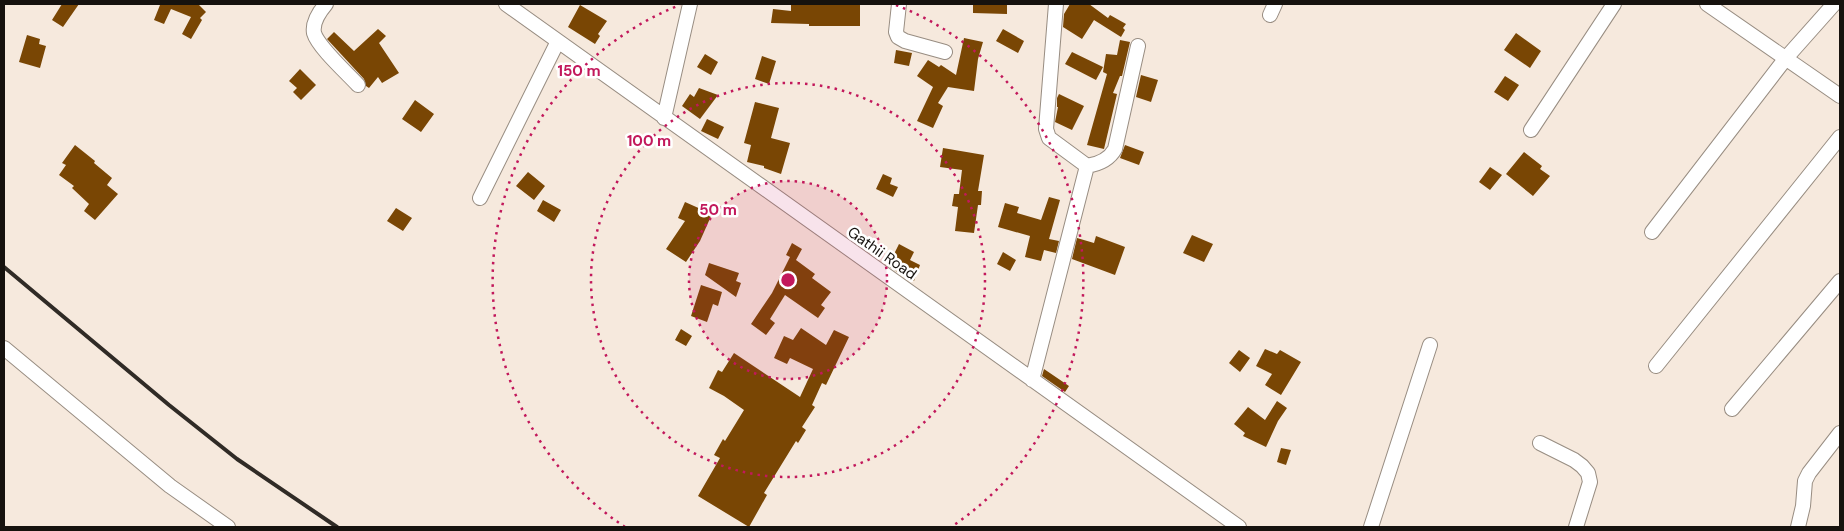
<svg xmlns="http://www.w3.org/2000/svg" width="1844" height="531" font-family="'DM Sans',sans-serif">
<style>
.building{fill:#794604}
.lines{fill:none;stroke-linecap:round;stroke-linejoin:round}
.street-casing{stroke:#988d82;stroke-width:16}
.street{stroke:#fff;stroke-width:14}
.rail{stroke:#302b26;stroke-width:4}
.ring{fill:none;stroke:#c2185b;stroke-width:2.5;stroke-dasharray:2.5 5}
.labels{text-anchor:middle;stroke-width:5;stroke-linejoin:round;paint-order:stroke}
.street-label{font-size:15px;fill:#16120e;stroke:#fff}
.centre{fill:#c2185b;stroke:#fff;stroke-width:2.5}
.ring-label{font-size:15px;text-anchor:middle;font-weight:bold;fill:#c2185b;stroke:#fff;stroke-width:5;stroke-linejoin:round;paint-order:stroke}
</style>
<rect width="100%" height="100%" fill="#f6e9dd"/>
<path class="building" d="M62,4h17l-16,23 -11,-7z
M159,4h39l8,8 -6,6 2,2 -11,19 -9,-5 9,-17 -20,-8 -7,15 -10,-4 6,-15z
M791,4h69v22h-51v-2l-38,-1 2,-14 18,2z
M973,4h34v10l-34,-1z
M1070,4h19l19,14 2,-3 16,9 -3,4 2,2 -4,7 -27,-17 -12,19 -19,-12 1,-13z
M580,5l27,16 -9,13 2,2 -5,8 -27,-17z
M378,29l8,7 -7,7 20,30 -17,10 -4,-6 -9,11 -3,-2 -2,-7 -37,-40 7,-7 20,19z
M1003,29l21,12 -6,12 -22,-12z
M1516,33l25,18 -11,17 -26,-18z
M27,35l13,4 -1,5 7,2 -6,22 -21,-6z
M964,38l19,4 -5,17 -4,32 -26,-4 -10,16 5,3 -10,22 -16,-7 16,-34 -16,-11 11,-16 11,7 2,-2 15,10z
M1120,40l10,2 -8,34h-2l-7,17 4,1 -13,55 -17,-4 20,-71 -4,-2 3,-18 11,1z
M896,50l16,3 -3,13 -15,-3z
M1072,52l31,15 -7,13 -31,-16z
M705,54l13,8 -7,13 -14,-8z
M762,56l14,5 -7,23 -14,-5z
M300,69l16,16 -15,15 -8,-8 4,-4 -8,-7z
M1141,75l17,5 -7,22 -15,-5z
M1505,76l14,9 -11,16 -14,-9z
M699,88l19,7 -18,24 -18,-13 8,-12 4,3z
M1059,94l25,12 -12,24 -17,-8 3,-15h-1v-9z
M415,100l19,14 -13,18 -19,-13z
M755,102l24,6 -8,30 19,5 -9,31 -17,-6v-2l-17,-4 4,-17 -7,-2z
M707,119l17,8 -6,12 -17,-8z
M75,145l20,16 -1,2 18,15 -5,7 11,9 -23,26 -11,-9 5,-7 -17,-16 2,-2 -15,-11 7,-10 -4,-2z
M1125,145l19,7 -5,13 -19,-7z
M943,148l41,7 -6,36h4l-1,14h-3l-4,28 -19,-2 3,-24 -6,-1 2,-12h5l3,-24 -22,-3z
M1524,152l18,14 -2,3 10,7 -17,20 -27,-22z
M1490,167l12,8 -12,15 -11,-8z
M528,172l17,14 -11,14 -18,-14z
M883,174l9,4 -2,6 8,3 -5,10 -17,-8z
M1049,197l11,3 -11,39 10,2 -3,12 -12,-3 -3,11 -16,-4 5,-21 -32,-9 7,-24 14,4 -2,6 24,7z
M543,200l18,10 -7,12 -17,-11z
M685,202l27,12 -12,27 -14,21 -20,-13 19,-28 -7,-3z
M396,208l16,10 -9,13 -16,-10z
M1192,235l21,9 -9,18 -21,-9z
M1096,236l29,11 -10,28 -43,-16 5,-21 17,5z
M792,243l10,6 -6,11 19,14 -3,4 19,14 -10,13 4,3 -7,10 -33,-23 -15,24 5,4 -9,12 -15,-11 21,-31 18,-36 -4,-2z
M899,244l15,8 -4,8 10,5 -6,16 -12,-6 -14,-9z
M1003,252l13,8 -6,11 -13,-7z
M709,263l30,10 -3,8 5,2 -5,14 -31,-22z
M701,285l21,7 -4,14 -5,-2 -6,18 -16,-6z
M801,328l25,17 8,-15 15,7 -23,48 -4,-2 -10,22 3,2 -13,20 4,3 -8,13 -2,-2 -32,52 3,2 -18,32 -51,-31 22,-38 -6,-3 9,-16 2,2 19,-31 -20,-14 -15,-8 9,-18 4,2 12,-19 66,44 13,-28 -23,-11 -3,6 -13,-6 10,-22 9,4z
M681,329l11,7 -6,10 -11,-6z
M1265,349l12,5 3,-4 21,12 -20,33 -16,-10 7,-11 -16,-8z
M1239,350l11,8 -10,14 -11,-9z
M1044,369l25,17 -4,6 -23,-16z
M1277,401l10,7 -9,13 -12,26 -23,-11 2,-3 -11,-9 14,-17 17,13z
M1281,448l10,2 -5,15 -9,-3z"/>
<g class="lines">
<g class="street-casing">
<path id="street" d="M326,4c-6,7 -14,18 -12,29 4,14 33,40 44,52
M506,4l733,523
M899,4l-3,28 2,5 7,4 40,11
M1056,4l-10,125 3,9 38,28c12,-2 22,-6 28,-17l23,-103
M1707,4l133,92
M1270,15l5,-11
M664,118l26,-114
M1531,130l83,-126
M480,198l78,-157
M1652,232l134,-174 48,-54
M4,348l166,138 58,41
M1656,366l184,-229
M1032,380l55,-214
M1732,409l108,-128
M1540,443l34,17 8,6 6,7 2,9 -14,45
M1371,527l59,-182
M1798,527l5,-21 2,-25 4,-8 31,-40"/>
</g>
<use href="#street" class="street"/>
<path class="rail" d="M4,267l165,138 68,54 100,68"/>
</g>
<circle cx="788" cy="280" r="99" fill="#c2185b" fill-opacity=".12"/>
<g class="ring">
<circle cx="788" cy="280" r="99"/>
<circle cx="788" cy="280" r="197"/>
<path d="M625 527A296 296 0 0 1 680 5M896 5A296 296 0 0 1 951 527"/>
</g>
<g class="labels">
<g class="street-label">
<text transform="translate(882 253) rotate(35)" y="5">Gathii Road</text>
</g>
</g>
<circle cx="788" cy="280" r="8" class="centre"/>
<g class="ring-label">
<text x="579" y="76">150 m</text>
<text x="649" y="146">100 m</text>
<text x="718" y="215">50 m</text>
</g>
<rect width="1844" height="531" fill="none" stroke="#16120e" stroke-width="10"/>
</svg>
